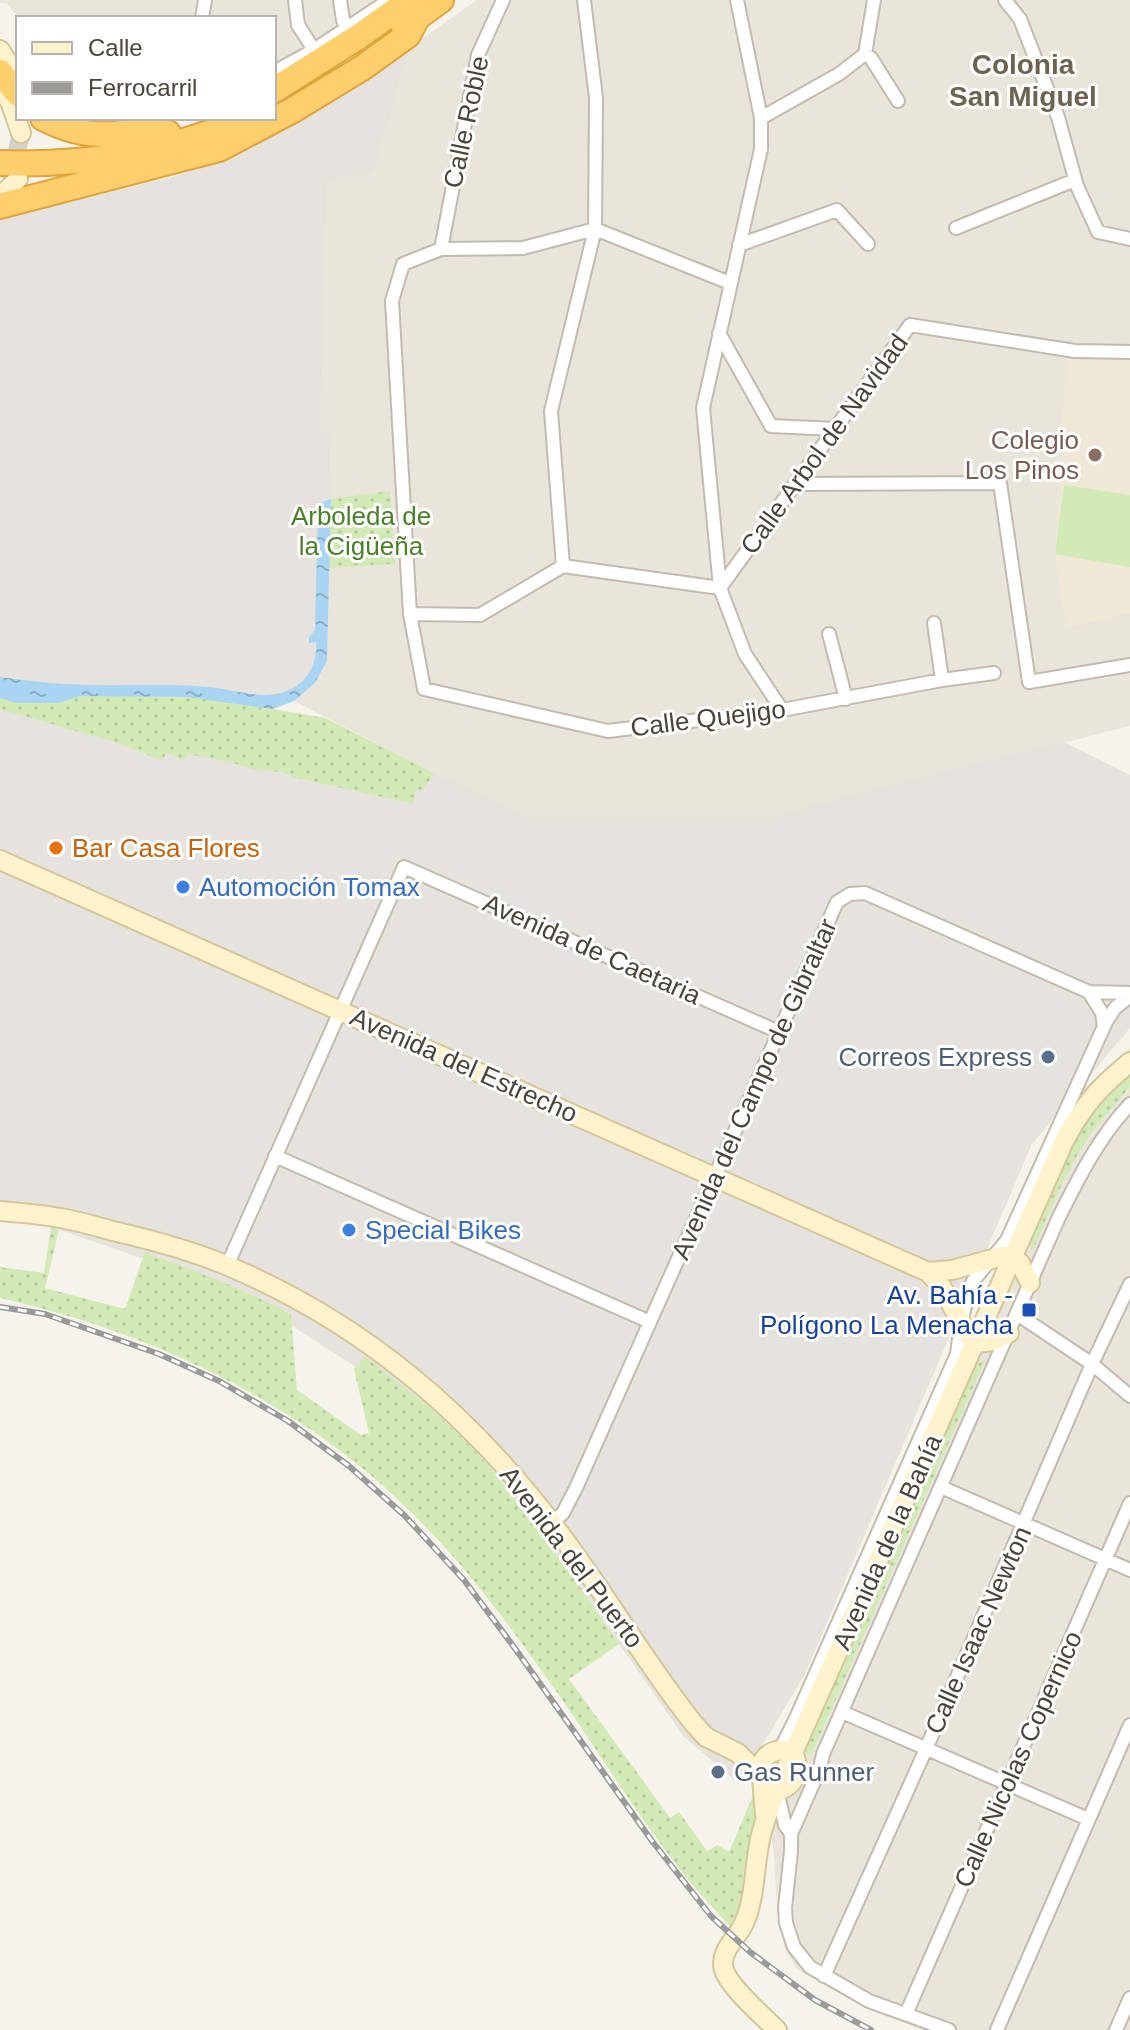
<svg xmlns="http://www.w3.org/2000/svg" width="1130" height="2030" font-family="Arial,sans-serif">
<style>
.residential{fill:#eae5da}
.industrial{fill:#e6e2dd}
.education{fill:#efe8d6}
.grass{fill:url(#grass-dots)}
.pitch{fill:#d2eab5}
.water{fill:url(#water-ripples)}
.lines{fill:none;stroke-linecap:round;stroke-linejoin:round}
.secondary-tunnel{stroke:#d4d0c8;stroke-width:18;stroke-dasharray:18 9;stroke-linecap:butt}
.street-casing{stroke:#c2bbae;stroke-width:16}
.secondary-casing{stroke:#d6c79b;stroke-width:22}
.highway-casing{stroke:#e0a43c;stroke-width:28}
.street{stroke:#fff;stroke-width:12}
.secondary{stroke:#fff3cd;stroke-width:18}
.highway{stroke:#ffcf6e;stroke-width:24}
.rail-casing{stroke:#9a9a9a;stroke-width:6}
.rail{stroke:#fff;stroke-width:3;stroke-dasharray:9;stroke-linecap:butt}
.education-dot{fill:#8d6e63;stroke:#fff;stroke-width:3}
.food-dot{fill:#e8710a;stroke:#fff;stroke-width:3}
.shop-dot{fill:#3f7fe0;stroke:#fff;stroke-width:3}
.service-dot{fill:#5c6f8a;stroke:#fff;stroke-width:3}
.transit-dot{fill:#1a4fb4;stroke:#fff;stroke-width:3}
.labels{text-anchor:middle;stroke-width:6;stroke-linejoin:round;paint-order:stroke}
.street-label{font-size:26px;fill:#4b4439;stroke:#fff}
.education-label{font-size:26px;fill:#785e54;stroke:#fff;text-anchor:end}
.park-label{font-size:26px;fill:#4a7f2a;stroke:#fff}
.food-label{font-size:26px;fill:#c56008;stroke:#fff;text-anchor:start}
.shop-label{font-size:26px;fill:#366cbe;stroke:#fff;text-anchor:start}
.service-label{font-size:26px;fill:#4e5e75;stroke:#fff;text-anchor:end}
.transit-label{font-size:26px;fill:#164399;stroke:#fff;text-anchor:end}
.neighbourhood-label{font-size:28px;font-weight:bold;fill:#6e6250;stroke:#fff}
</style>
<defs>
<pattern id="grass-dots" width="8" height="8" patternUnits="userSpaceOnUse" patternTransform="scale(2)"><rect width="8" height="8" fill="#d2eab5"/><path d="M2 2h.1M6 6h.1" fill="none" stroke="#b6ca9c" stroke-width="1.8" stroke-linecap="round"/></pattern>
<pattern id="water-ripples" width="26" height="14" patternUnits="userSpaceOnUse" patternTransform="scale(2)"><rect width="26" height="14" fill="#a9d4f2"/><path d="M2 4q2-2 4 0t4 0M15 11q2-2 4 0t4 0" fill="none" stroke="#8caec5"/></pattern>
</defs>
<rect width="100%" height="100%" fill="#f6f3ec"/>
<path class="residential" d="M0,0h379l-27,20 -78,46v-48h-255l-13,-15h-6z
M477,0h653v726l-361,91h-239l-96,-44 -140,-72 21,-18 12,-22 4,-162 -1,-67 -9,-1 6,-254 47,-3 36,-127z
M1130,1048v982h-207l-54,-20 -72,-41 -12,-20 -7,-29 -4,-63 -7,-56 265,-603 50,-108z"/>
<path class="industrial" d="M410,47l-36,127 -47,4 -6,253h9l1,68 -13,5 9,157 -12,22 -21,18 -20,8 51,9 109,55 96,44h239l295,-75 66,33v253l-98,116 -227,530 -66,110 -55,-47 -145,-208 -125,-125 -177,-113 -186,-64 -51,-7v-1001l183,-45 102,-44z"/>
<path class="education" d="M1130,353v260l-34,9 -30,6 -11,-74 11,-197z"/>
<path class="grass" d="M390,491l5,73 -66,4 2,-69z
M80,696l107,1 35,4 103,17 109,55 -12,19 -7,-2 -1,14 -121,-27 -11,-5 -30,-3 -22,-7 -42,-8 -4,6 -17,-7 -5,7 -45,-17 -117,-34v-11c26,8 54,6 80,-2z
M1130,1067v20l-38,45 -15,24 -16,31 -30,67 -1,-18 51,-117z
M51,1227l8,3 -14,58 80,21 20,-57c50,19 99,37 146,62l6,76 64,45 8,-2 -15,-64 11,-12c42,32 84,64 119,104 50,57 92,121 135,183l-50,35 101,139 9,-6 28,39 11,-6 11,7 26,-61 4,24 -19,105 -7,10c-16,-18 -33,-36 -48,-54 -54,-68 -98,-144 -149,-213 -38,-53 -77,-104 -123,-149 -111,-111 -262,-182 -413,-216v-31l44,6z
M986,1358l-174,395 -3,2 -4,-4 -1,-5 165,-376z"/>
<path class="pitch" d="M1064,485l66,10v72l-75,-13z"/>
<path class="water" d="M331,499l-4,162 -12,22 -21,18 -22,8 -85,-12 -107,-1 -21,7h-43l-16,-5v-21c22,3 45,6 67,7 47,3 94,-1 141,3 27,2 53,14 79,4 20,-8 31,-28 29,-49l-7,1v-6l6,-7 3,-126z"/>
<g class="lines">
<path class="secondary-tunnel" d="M5,179l11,-23 5,-23"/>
<g class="street-casing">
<path id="street" d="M295,0l3,25 16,25
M340,0l3,20 3,9
M737,0l24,118v31l-58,259 17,180 25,66 37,56
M1005,0l15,19 38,98 19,69 21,46 32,7
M202,18l3,-18
M865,54l6,4 27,43
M274,72l40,-22 75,-50
M761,118l78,-44 26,-20 9,-54
M956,228l119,-48
M595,229l-72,19 -82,1 -38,15 -11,37 18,313 14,75 184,42 174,-21 160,-30 52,-7
M595,229l135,54
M739,245l98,-35 31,34
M441,249l37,-194 25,-55
M719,333l52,93 64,3
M795,484l205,-1 29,199 101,-17
M563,566l-12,-155 44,-182 1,-131 -12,-98
M720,588l190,-263 165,26 55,1
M410,614l70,1 83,-49 157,22
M934,623l8,57
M829,634l17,65
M1089,992l13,21 2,14
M275,1156l375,166
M227,1266l177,-399 375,165
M1017,1314l75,50 38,32
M941,1487l189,83
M552,1523l11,-10 13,-25 261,-586 13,-8 15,-1 224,99 41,1
M842,1712l246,107
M780,1750l16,-32 161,-364 4,-31 7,-30 5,-12 34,-41 99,-218 9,-14 15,-12
M777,1790l8,35 6,9
M824,1976l102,-227 166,-385 38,-80
M906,2014l224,-511
M949,2030l-80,-29 -59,-34 -16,-20 -8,-24 -1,-15 6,-57v-17l29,-66 3,-14 236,-537c20,-40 40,-80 71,-113
M997,2030l133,-305
M1116,2030l14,-32"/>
</g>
<g class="secondary-casing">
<path id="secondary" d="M0,50l18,28
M0,88l10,13 11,32
M0,197l18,-18
M0,860l928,412 13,14 29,52c12,9 27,2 39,-5
M0,1211c20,2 40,3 60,7 18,3 35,8 53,13 39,9 78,19 115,35 132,56 236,143 323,256 51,65 92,138 143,202l12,13 32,16 17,17 7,8 3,37
M928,1272l24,-2 51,-14 10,1 7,6 10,20
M780,1750l6,1 9,6c5,16 -2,31 -18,33l-13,-7 -4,-11c1,-13 8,-20 20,-22z
M777,2030c-14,-14 -47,-42 -53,-60 -6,-19 15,-33 21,-49 11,-27 9,-58 16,-86 7,-28 20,-54 31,-80l272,-614c20,-37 34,-52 66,-79"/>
</g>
<g class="highway-casing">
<path id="highway" d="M404,27l37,-27
M0,72l18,22
M274,90l84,-53 52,-37
M43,118c26,14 51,19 81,15 19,-2 24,-7 44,0
M0,163c84,3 166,-11 244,-43
M0,206l219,-57 74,-39 69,-42 46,-33 8,-15"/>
</g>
<use href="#street" class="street"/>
<use href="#secondary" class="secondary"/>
<use href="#highway" class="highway"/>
<g class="rail-casing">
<path id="rail" d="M0,1307l45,7 114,40 60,27 69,40 61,45 56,50 59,64 50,67 138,194 59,75 39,36 65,48 56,30"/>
</g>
<use href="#rail" class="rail"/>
</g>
<circle class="education-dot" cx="1095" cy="455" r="8"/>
<circle class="food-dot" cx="56" cy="848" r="8"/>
<g class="shop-dot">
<circle cx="183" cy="887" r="8"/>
<circle cx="349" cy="1230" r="8"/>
</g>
<g class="service-dot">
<circle cx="1048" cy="1057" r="8"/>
<circle cx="718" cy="1772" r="8"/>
</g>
<rect class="transit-dot" x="1021" y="1302" width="16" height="16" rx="4"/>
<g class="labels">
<g class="street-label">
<text transform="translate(466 122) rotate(-78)" y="9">Calle Roble</text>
<text transform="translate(824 444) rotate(-54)" y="9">Calle Arbol de Navidad</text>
<text transform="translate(708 718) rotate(-7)" y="9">Calle Quejigo</text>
<text transform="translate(592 949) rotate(24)" y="9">Avenida de Caetaria</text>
<text transform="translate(464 1065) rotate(24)" y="9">Avenida del Estrecho</text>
<text transform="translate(754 1089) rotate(-66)" y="9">Avenida del Campo de Gibraltar</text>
<text transform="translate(887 1542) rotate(-66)" y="9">Avenida de la Bahía</text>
<text transform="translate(572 1557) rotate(53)" y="9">Avenida del Puerto</text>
<text transform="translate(978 1630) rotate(-66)" y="9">Calle Isaac Newton</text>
<text transform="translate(1018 1759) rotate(-66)" y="9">Calle Nicolas Copernico</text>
</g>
<g class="education-label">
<text x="1079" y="449">Colegio<tspan x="1079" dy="30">Los Pinos</tspan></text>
</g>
<g class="park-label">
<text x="361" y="525">Arboleda de<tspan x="361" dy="30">la Cigüeña</tspan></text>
</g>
<g class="food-label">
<text x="72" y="857">Bar Casa Flores</text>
</g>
<g class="shop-label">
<text x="199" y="896">Automoción Tomax</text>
<text x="365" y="1239">Special Bikes</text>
</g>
<g class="service-label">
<text x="1032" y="1066">Correos Express</text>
<text x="734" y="1781" text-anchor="start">Gas Runner</text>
</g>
<g class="transit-label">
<text x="1013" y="1304">Av. Bahía -<tspan x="1013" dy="30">Polígono La Menacha</tspan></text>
</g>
<g class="neighbourhood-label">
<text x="1023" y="74">Colonia<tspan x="1023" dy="32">San Miguel</tspan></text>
</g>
</g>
<rect x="16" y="16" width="260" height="104" fill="#ffffff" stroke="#b7b4b0" stroke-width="2"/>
<rect x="32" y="42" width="40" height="12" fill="#fff3cd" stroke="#b7b4b0" stroke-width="2"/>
<text x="88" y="56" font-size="24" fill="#4b4439">Calle</text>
<rect x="32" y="82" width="40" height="12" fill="#9a9a9a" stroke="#b7b4b0" stroke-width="2"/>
<text x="88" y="96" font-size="24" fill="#4b4439">Ferrocarril</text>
</svg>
